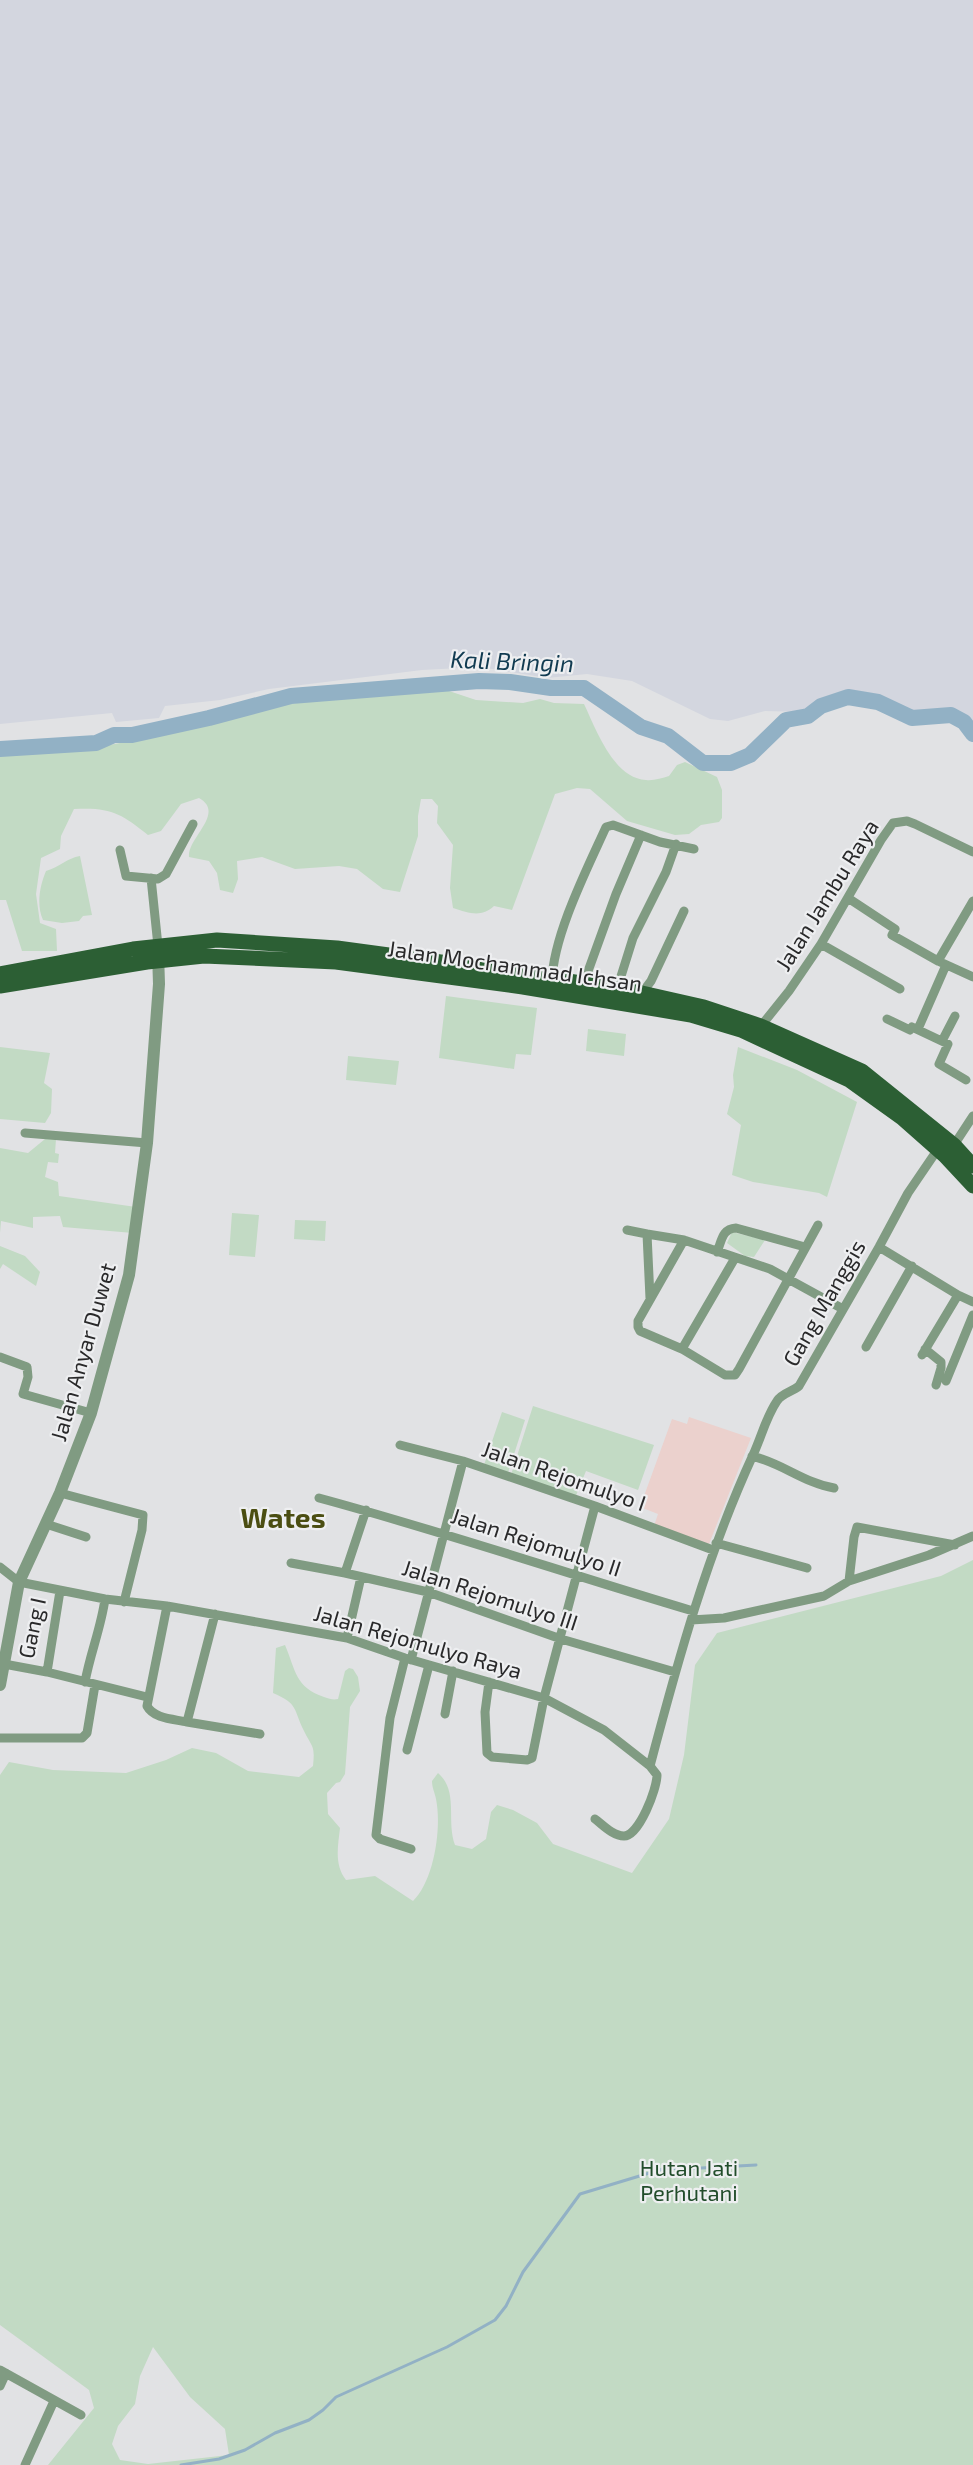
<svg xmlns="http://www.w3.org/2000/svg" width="973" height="2465" font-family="'Exo 2',sans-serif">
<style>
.built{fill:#d3d6df}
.education{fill:#ebd1cd}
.green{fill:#c2dac4;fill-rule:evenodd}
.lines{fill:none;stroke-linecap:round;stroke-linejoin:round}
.stream{stroke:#92b1c5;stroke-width:3}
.river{stroke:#92b1c5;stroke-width:16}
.minor{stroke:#809b82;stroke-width:9}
.tertiary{stroke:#809b82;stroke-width:12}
.primary{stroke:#2c5f34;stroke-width:15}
.labels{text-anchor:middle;stroke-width:4.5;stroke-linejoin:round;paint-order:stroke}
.street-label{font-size:22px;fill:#29292a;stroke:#eeeff1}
.park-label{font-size:22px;fill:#224d2b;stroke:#eeeff1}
.water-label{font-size:24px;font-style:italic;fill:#113b51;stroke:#eeeff1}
.district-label{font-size:28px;font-weight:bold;fill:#4b4e12;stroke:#eeeff1}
</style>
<rect width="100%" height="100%" fill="#e1e2e4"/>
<path class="built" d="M0,0h973v731l-9,-16 -19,-3 -35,1 -23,-11 -32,-10 -32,8 -20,12 -38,-1 -37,10 -18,-2 -78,-38 -45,-7 -40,4 -67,-11 -58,3 -153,19 -49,11 -55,6 -6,12 -43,4 -4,-9 -112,11z"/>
<path class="education" d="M689,1417l62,21 -42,106 -55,-18 4,-12 -18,-7 32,-88 15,5z"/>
<path class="green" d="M379,691h70l27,9 47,3 17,-4 14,4 30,1c12,25 29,74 62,76 7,1 16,-2 23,-4l8,-11 8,-3 32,15 5,13v28l-3,4 -18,3 -12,9 -14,1 -48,-14 -37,-32 -13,-1 -22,6 -43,116 -18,-4c-13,12 -25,7 -41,2l-3,-20 3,-43 -16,-22 1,-17 -6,-7h-11l-3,17v20l-18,56 -17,-3 -26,-20 -18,-3 -44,3 -33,-12 -25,4 1,18 -5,14 -13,-3 -3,-17 -8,-12 -20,-4c-2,-19 37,-44 10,-59l-18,6 -20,27 -13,4c-27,-22 -38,-28 -74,-26l-13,27 -1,13 -19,9 -5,36 4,29 16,6 1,22h-35l-16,-51h-6v-144l54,-8 50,-2 69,-13 103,-27z
M80,856l12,59 -9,1 -4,5 -17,2 -19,-3c-7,-15 -3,-35 3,-49 14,-4 21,-13 34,-15z
M446,996l91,12 -6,47 -15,-1 -2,15 -75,-11z
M588,1029l38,5 -2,22 -38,-5z
M0,1047l50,6 -6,30 8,6 -1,24 -6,10 -45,-4z
M738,1047l59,23 60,32 -30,95 -8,-4 -66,-11 -21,-7 9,-50 -14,-11 7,-27 -1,-12z
M348,1056l51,5 -3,24 -50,-5z
M45,1139h11l-1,14 4,1 -1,9 -10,-1 -3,15 13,5 1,14 77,11 -3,26 -70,-6 -3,-11 -27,1v11l-32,-7 -1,12v-85l28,5z
M232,1213l27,2 -4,42 -26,-2z
M295,1220l31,1 -1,20 -31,-2z
M732,1232l33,8 -11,17 -9,-1 -18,-13z
M0,1246l25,10 15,16 -4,14 -33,-22 -3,5z
M533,1406l121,39 -16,45 -52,-19 -11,27 -65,-20z
M502,1412l23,8 -18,56 -24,-8z
M973,1560v905h-925l46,-57 -5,-18 -89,-65v-550l9,-13 44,8 73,3 40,-13 26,-12 24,5 32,18 51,6 14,-11c2,-21 0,-17 -9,-35 -11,-22 -5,-27 -31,-38l3,-45 9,-3c11,26 10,42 39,52 6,2 9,3 14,2l7,-28 4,-3 4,1 5,8 2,14 -10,16 -5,67 -5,8 -4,1 -9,10 1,21 12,14c-2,18 -6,37 6,52l29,-4 38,25c21,-20 29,-73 23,-102 -1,-6 -4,-11 -4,-18l6,-8c21,18 8,47 17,72l17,4 14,-10 5,-27 6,-7 16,5 24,13 16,21 79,29 37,-54 15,-64 11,-90 22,-32 224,-57zM153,2347l37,50 35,32 4,26 -81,9 -28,-4 -8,-16 6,-18 17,-22 5,-28z"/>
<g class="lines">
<path class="stream" d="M181,2465l38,-6 26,-9 30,-17 34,-13 14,-10 13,-13 111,-50 48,-27 11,-14 17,-34 57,-78 86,-26 17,1 73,-4"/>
<path class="river" d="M0,749l96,-6 18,-8h18l77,-17 82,-22 188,-15 31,1 41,6h33l57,39 27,9 35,27h28l19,-8 36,-35 22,-4 13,-10 27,-9 30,5 34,16 39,-3 13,7 9,12"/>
<path class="minor" d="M120,850l6,26 32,3 8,-5 27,-50
M151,878l7,68
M848,898l47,31 -3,6 46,26 35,16
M821,944l79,45
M938,961l35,-60
M552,981c1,-45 35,-112 54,-154l7,-2 47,17 34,7
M581,983l6,-9 29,-80 25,-59
M617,989l16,-51 33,-66 10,-28
M642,993l9,-12 33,-70
M887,1019l23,11 2,-3 36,17 -9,20 27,16
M761,1026l28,-35 32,-47 60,-104 12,-17 14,-2 8,3 58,28
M918,1029l28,-64
M942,1041l13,-25
M25,1133l122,10
M954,1145l19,-29
M627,1230l20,4
M684,1240l-46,81v6l2,4 42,18 43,26h10l4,-6 79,-144
M879,1247l79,48 15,7
M717,1252c5,-12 5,-23 19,-24l69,19
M650,1298l-3,-64 37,6 86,29 73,40
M866,1347l46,-81
M682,1349l53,-91
M925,1349l16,13v6l-5,17
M922,1355l36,-60
M0,1357l27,10 1,10 -5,17 68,19
M946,1381l27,-66
M400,1445l63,16 132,45 118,44
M752,1456c30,7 52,27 82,32
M60,1493l83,22 -1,15 -18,72
M319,1498c126,34 249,76 374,113
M46,1524l40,13
M716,1543l91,25
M291,1563l54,10 83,19 133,47 114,33
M0,1567l19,15 86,17 62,7 180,32 58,20 139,40 60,32 46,36 7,9c0,14 -18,61 -33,61 -11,0 -21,-11 -29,-17
M345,1573l21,-63
M849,1581l5,-44 3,-10 98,18
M167,1606l-20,100c7,13 27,13 40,16l28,-108
M691,1620l33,-2 100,-22 25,-15 80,-26 44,-19
M347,1638l14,-61
M405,1658l-15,60 -14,117 4,4 31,10
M411,1660l52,-199
M4,1664l43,8 13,-81
M47,1672l100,25
M85,1682c5,-28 16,-54 20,-83
M489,1682l-4,30 2,41 5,4 35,3 5,-2 12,-60 51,-192
M445,1714l8,-43
M187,1722l73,12
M0,1738h82l5,-5 8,-48
M407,1750l22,-85
M650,1766c28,-106 57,-211 103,-311 8,-17 13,-38 24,-54 5,-8 15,-9 22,-15l80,-139 29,-54 32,-47
M0,2370l81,45
M0,2386l6,-13
M25,2465l29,-64"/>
<path class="tertiary" d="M0,1685l19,-103 41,-89 31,-80 38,-138 18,-132 12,-159 -1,-31"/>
<path class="primary" d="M0,974l133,-25 84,-9 120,8 170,23 135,22 62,14 57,19 101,45 92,74 19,21
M0,986l147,-24 57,-6 132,6 187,25 168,28 50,15 108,50 53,38 43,38 28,30"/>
</g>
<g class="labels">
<g class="street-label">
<text transform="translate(827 895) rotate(-58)" y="8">Jalan Jambu Raya</text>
<text transform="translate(515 966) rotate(8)" y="8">Jalan Mochammad Ichsan</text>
<text transform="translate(824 1303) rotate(-60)" y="8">Gang Manggis</text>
<text transform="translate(83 1352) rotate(-74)" y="8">Jalan Anyar Duwet</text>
<text transform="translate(564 1476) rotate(19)" y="8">Jalan Rejomulyo I</text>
<text transform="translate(536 1542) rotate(18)" y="8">Jalan Rejomulyo II</text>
<text transform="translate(490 1595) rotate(18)" y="8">Jalan Rejomulyo III</text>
<text transform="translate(32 1628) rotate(-78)" y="8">Gang I</text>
<text transform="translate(418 1642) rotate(16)" y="8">Jalan Rejomulyo Raya</text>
</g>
<g class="park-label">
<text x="689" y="2176">Hutan Jati<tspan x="689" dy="25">Perhutani</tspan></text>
</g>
<g class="water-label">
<text transform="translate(512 662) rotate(2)" y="8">Kali Bringin</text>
</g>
<g class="district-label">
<text x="283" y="1528">Wates</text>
</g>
</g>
</svg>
